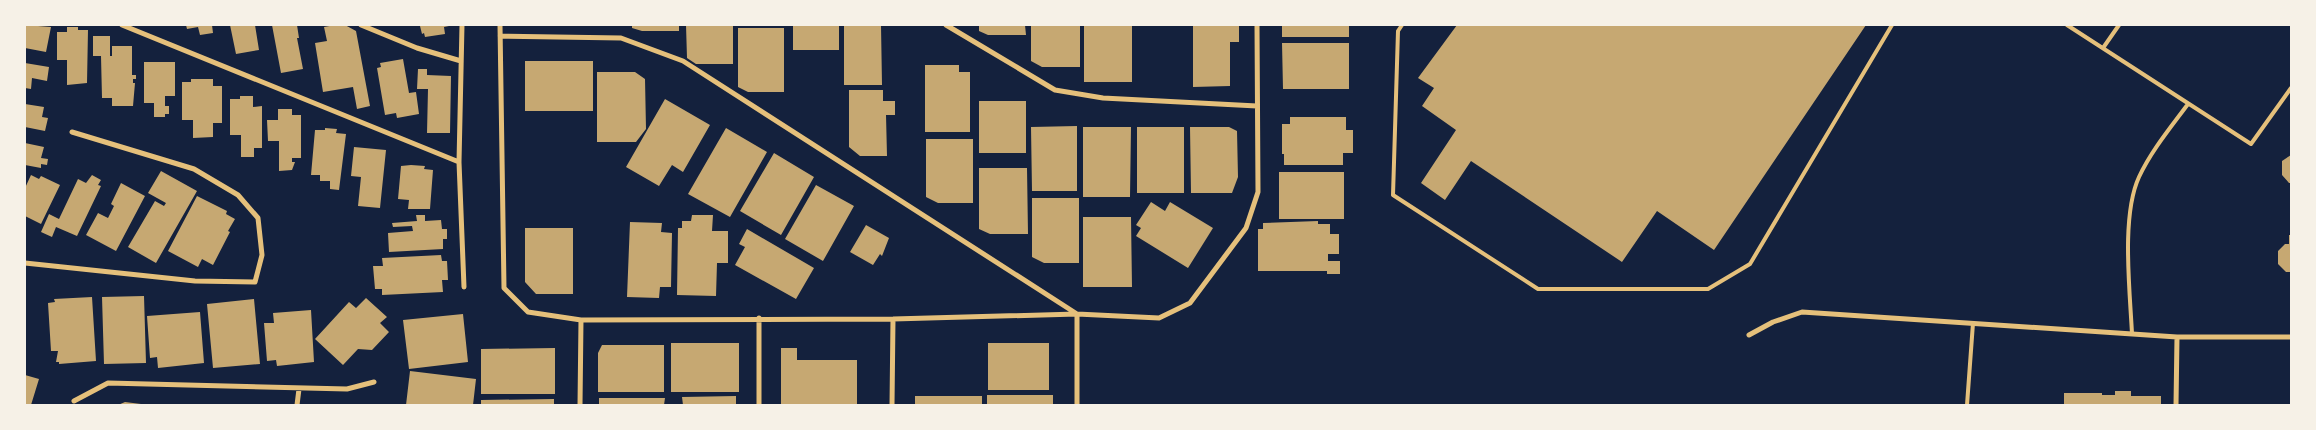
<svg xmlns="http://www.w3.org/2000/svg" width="2316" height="430" font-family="'Asap Condensed',sans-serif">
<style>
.building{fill:#c6a872}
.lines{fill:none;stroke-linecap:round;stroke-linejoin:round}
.service{stroke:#e5c07b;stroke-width:4}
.minor{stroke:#e5c07b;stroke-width:5}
</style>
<rect width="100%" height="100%" fill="#14213d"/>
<path class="building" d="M25,25l26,2 -5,25 -21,-4z
M186,25h26l1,8 -13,2 -2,-8 -11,2z
M230,25h25l4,25 -23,4z
M272,25h25l2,13h-2l6,31 -22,4z
M335,25h10l11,6 14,75 -13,3 -4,-22 -30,5 -8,-49 12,-2 -3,-14z
M424,25h25v1l-5,1 1,7 -20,3 -1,-4 -2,1 -2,-8z
M632,25h47v6h-37l-10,-3z
M686,25h47v39h-37l-9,-6z
M793,25h46v25h-46z
M844,25h37l1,60h-38z
M979,25h46l1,10h-38l-9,-4z
M1031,25h49v42h-38l-11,-6z
M1084,25h48v57h-48z
M1193,25h46v17h-9v44l-37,1z
M1282,25h67v12h-67z
M1457,25h409l-152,225 -57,-39 -35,51 -151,-101 -26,39 -24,-17 35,-53 -34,-24 12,-18 -16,-10z
M67,27h11v3h10l-1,53 -20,2v-25h-10v-28h10z
M738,28h46v64h-36l-10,-5z
M93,36h17v20h2v-10h20v29h4v4h-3v4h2l-2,23h-21v-8h-10l-1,-42h-8z
M1282,43h67v46h-66z
M403,59l6,34 7,-1 3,22 -22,4 -1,-5 -11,2 -8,-47 4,-1 -1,-4z
M525,61h68v50h-68z
M144,62h31v34h-10v10h4v8h-4v3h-11v-14h-10z
M25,63l24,4 -2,14 -15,-3 -1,11 -6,-1z
M925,65h34v7h11v60h-45z
M418,69h9v6l24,1 -1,57h-23l1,-44h-11z
M597,72h38l10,7 1,50 -10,13h-39z
M191,79h22v7h9v37h-9v14l-20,1v-18h-11v-38h9z
M849,90h34v11h12v14h-9l1,41h-27l-11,-9z
M240,96h13v11l9,-1v42h-8v9h-13v-22h-11v-36h10z
M665,99l45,26 -27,47 -11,-7 -13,21 -33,-19z
M979,101h47v52h-47z
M25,104l19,3 -2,10 6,1 -3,13 -20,-4z
M278,109h14v6h9v43h-9v4h3l-3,8 -13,1v-30h-11l-1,-21h11z
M1290,117h56v13h7v23h-10v12h-59v-11h-2v-30h8z
M1077,126v65h-45l-1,-64z
M1083,127h48l-1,70h-47z
M1137,127h47v66h-47z
M1190,127h39l8,4 1,46 -6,16h-41z
M325,128l12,1 -1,4 10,1 -7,56 -9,-1v-8h-10v-6h-9l4,-45h10z
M726,128l41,24 -37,65 -42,-23z
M926,139h47v64h-35l-12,-6z
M25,143l19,4 -3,11 7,1 -1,6 -6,-1v4l-16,-3z
M354,147l32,3 -6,58 -22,-2 3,-29 -10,-1z
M774,153l40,24 -33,58 -41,-24z
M2291,155v28h-2l-7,-8v-14z
M411,165l14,1 -1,3 9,1 -3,39h-22l1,-9 -11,-1 3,-33z
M979,168h48l1,66h-38l-11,-5z
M161,171l36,20 -41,72 -28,-16 27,-46 9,5 2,-3 -18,-10z
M1279,172h65v47h-65z
M31,175l8,4 2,-3 19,9 -19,39 -16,-8v-28z
M92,175l9,5 -3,5 3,1 -24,50 -21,-9 -4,10 -11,-5 8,-18 10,5 19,-40 8,4z
M121,183l24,13 -29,55 -30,-16 12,-22 10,5 6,-12 -3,-2z
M816,185l38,21 -31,55 -38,-22z
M197,196l30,15 -1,3 9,5 -7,12 2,1 -17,33 -11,-6 -4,8 -30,-16z
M1032,198h47v65h-35l-12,-6z
M1151,202l14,9 5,-9 43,26 -25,40 -52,-32 5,-8 -5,-3z
M416,215h9v6l16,-1 1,9h5v10h-4v10l-54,3 -1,-19 25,-2 -1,-5 -19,1 -1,-4 25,-2z
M692,215h21l-1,16h16v32h-11l-1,33 -39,-1 1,-67h4v-7h9z
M1083,217h48l1,70h-49z
M1318,221v3h12v10h9v20h-11v7h12v13h-13v-3h-69v-42h5v-6z
M630,222l32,1 -1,9 11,1 -1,54h-11l-1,11 -32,-1z
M866,225l23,13 -7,18 -2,-2 -7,11 -23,-13z
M525,228h48v66h-37l-11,-12z
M747,229l67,39 -18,31 -61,-34 10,-18 -6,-3z
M2289,235h2v37h-5l-8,-8v-13l7,-7h4z
M441,255l1,6h5l1,19h-6l1,12 -61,3v-6h-7l-2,-23h10l-1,-8z
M144,296l2,67 -42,1 -2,-67z
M92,297l4,64 -37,3v-2h-3l2,-11h-7l-3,-48 7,-1 -1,-3z
M366,298l21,19 -7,6 9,9 -17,18 -14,-1 -15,16 -28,-26 34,-37 7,6z
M254,299l6,65 -47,4 -6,-64z
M311,310l3,52 -37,4 -1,-6 -9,1 -3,-38h10l-1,-10z
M200,312l4,51 -46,5 -1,-11 -7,1 -3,-42z
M463,314l5,48 -59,7 -6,-49z
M671,343h68v49h-68z
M988,343h61v47h-61z
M602,345h62v47h-66v-39z
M555,348v46h-74v-45z
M781,348h16v12h60v45h-76z
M410,371l66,8 -3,26h-67z
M25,375l14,4 -8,26h-6z
M2115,391h16v5h30v9h-97v-12h38v2h13z
M987,395h66v10h-66z
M736,396v9h-53l-1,-8z
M915,396h67v9h-67z
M599,398h66l-1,7h-65z
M554,399v6h-73v-5z
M125,402l16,2v1h-23z"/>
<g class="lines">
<path class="service" d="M1402,25l-4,6 -5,164 145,94h170l42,-25 142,-239
M2067,25l184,119 40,-56
M2103,48l16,-23
M2132,334c-2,-43 -11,-118 7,-157 12,-26 32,-50 49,-73
M1967,405l6,-82"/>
<path class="minor" d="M122,25l337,137
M361,25l56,23 44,13
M462,25l-3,137 5,125
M500,25l4,263 24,24 53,8 312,-1 184,-5 82,4 31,-15 56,-75 12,-36 -1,-167
M946,25l109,65 48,8 154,8
M500,36l121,2 62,23 394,253v91
M25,263l170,18 60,1 7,-27 -4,-37 -20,-23 -44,-26 -122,-37
M759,318v87
M1749,335l24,-13 29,-10 375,25h114
M74,401l34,-18 239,6 27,-7
M297,405l2,-16
M580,405l1,-85
M892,405l1,-86
M2176,405l1,-68"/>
</g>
<rect width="2316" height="430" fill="none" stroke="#f6f1e7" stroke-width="52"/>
</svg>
